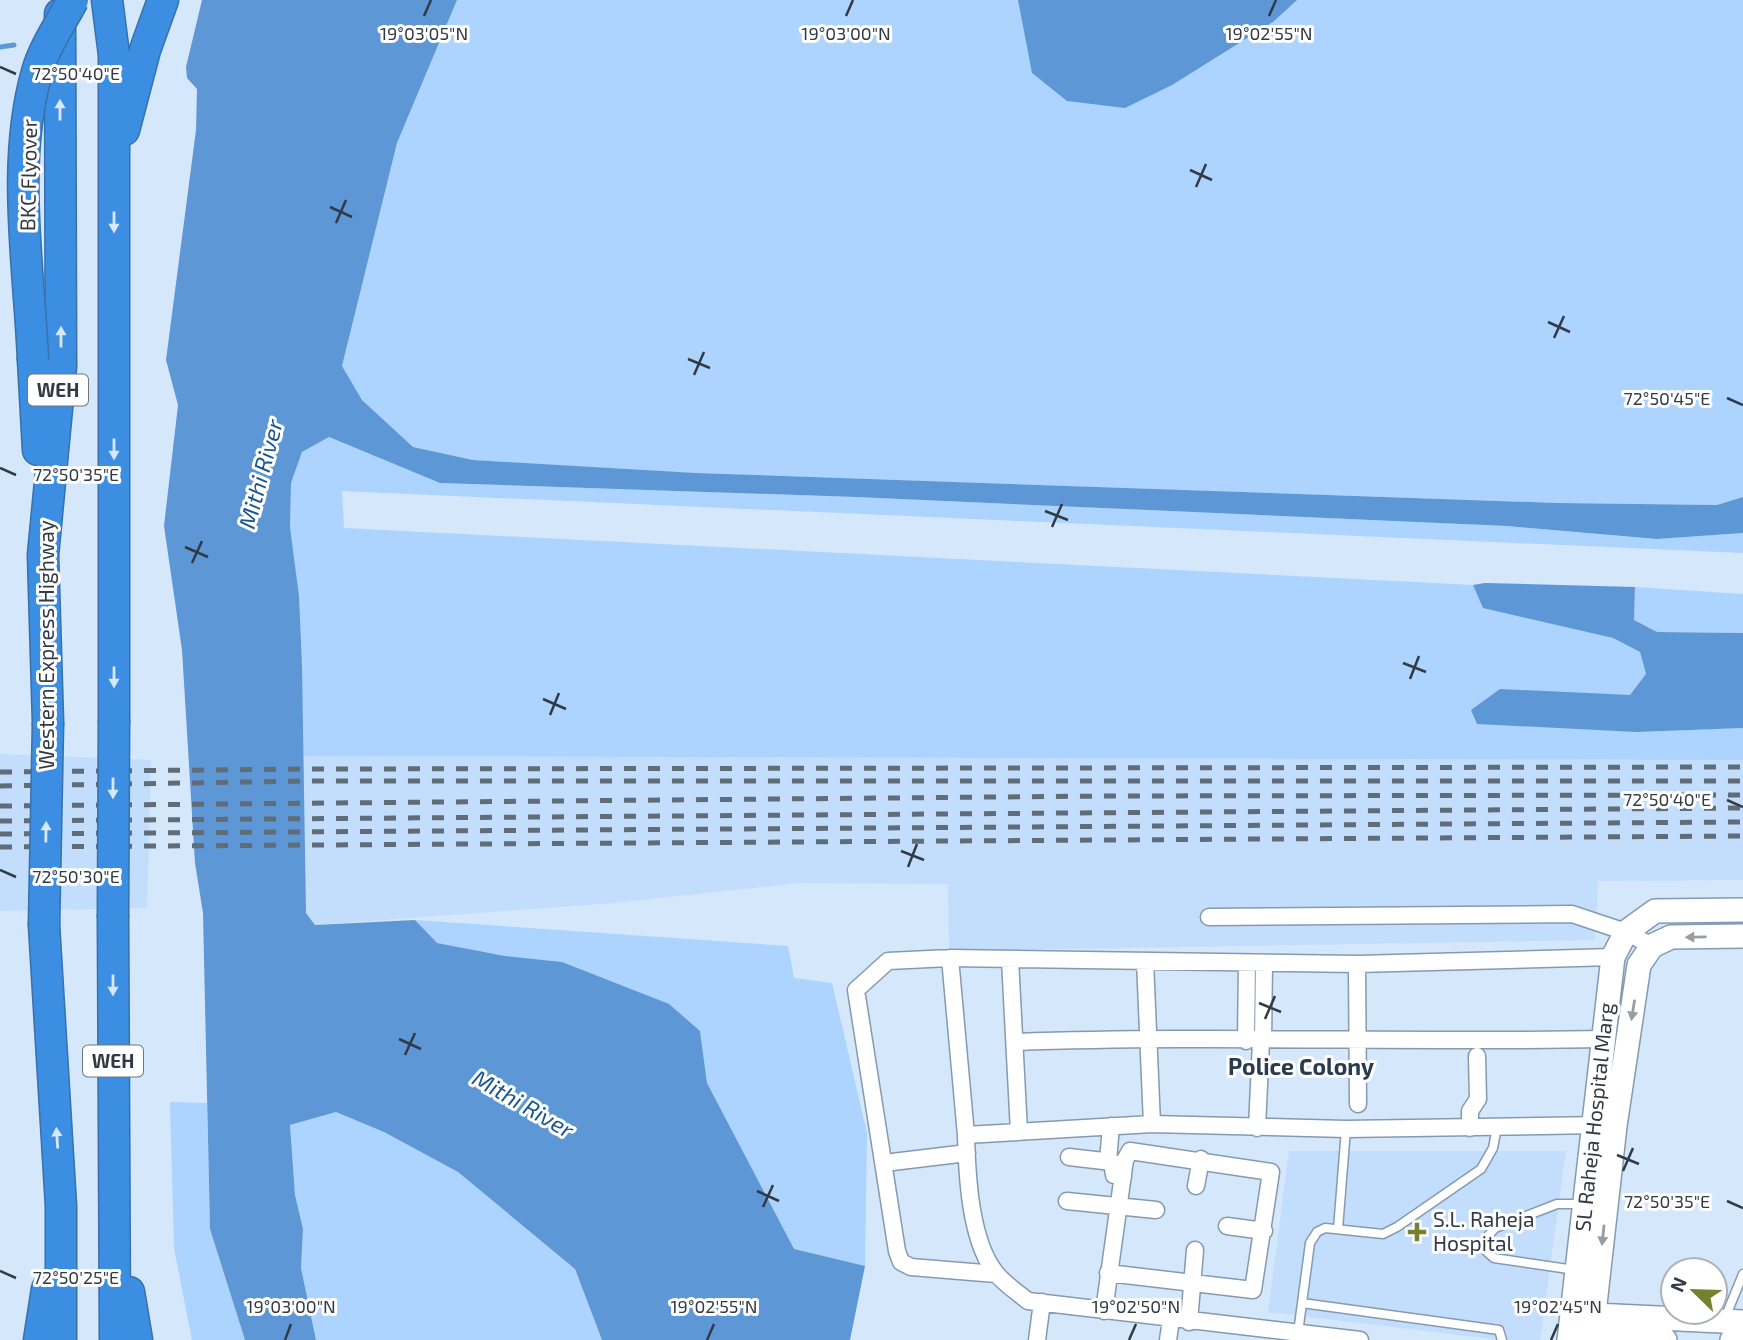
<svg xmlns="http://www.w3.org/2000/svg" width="1743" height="1340" font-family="'Exo 2',sans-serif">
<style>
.built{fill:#c3defd}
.green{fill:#add3ff}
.water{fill:#5e97d5}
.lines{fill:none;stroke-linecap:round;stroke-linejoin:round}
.stream{stroke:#5e97d5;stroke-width:5}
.lane-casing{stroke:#859ab1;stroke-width:11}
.street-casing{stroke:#859ab1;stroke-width:19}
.secondary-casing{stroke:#859ab1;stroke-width:26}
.highway-casing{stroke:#3871ab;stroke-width:33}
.lane{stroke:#fff;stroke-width:8}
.street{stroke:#fff;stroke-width:16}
.secondary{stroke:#fff;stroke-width:23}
.highway{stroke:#3c8ee2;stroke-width:30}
.rail{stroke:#606c78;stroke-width:5;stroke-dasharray:12 12;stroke-linecap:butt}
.highway-bridge-casing{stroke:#3871ab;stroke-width:33;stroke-linecap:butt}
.highway-bridge{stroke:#3c8ee2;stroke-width:30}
.oneway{fill:#d8e8f9}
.oneway2{fill:#989da2}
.ticks{fill:none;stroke:#323b45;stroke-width:2.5}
.poi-dot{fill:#75812e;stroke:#fff;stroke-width:2.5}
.labels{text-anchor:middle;stroke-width:6;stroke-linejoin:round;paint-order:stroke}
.shield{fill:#fff;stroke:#70767d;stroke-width:2}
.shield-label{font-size:19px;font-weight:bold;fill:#323b45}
.street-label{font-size:21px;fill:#323b45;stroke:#fff}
.poi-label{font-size:21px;fill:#323b45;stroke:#fff;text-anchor:start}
.water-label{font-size:23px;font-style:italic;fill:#1a5590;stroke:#fff}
.neighbourhood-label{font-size:23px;font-weight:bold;fill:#293b4f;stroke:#fff}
.ticks-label{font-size:18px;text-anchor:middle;fill:#323b45;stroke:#fff;stroke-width:6;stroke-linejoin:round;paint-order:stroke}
</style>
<rect width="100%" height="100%" fill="#d5e7fb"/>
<path class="built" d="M0,754l151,6 -4,148 -147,3z
M302,756l1441,4v120l-145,1 -3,59 -646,11 -1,-67 -149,-1 -184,20 -300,22 -10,-12z
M1289,1151h277l-26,189h-40l-232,-28z"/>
<path class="green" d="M457,0h1286v497l-26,8 -160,-2 -861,-30 -223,-13 -60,-13 -51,-47 -20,-34 55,-223z
M329,437l111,46 416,14 651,29 149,13 87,-6v20l-1401,-62 2,37 1129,57 11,23 129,30 27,14 6,23 -16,21 -130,-7 137,43 106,-4v32l-1441,-4 -3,-160 -9,-69 1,-44 11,-31z
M1635,587l108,7v39l-86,-1 -23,-12z
M415,920l373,26 6,32 38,5 35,150 -2,133 -71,-16 -87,-167 -7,-52 -138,-69 -57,-6 -69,-13z
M170,1102l37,1 3,126 35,111h-53l-18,-92z
M336,1112l48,20 74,40 117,97 27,71h-286l-15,-72 2,-39 -8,-34 -5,-70z"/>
<path class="water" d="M202,0h255l-60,143 -55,223 20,34 51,47 60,13 223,13 861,30 160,2 26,-8v36l-86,6 -150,-13 -651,-29 -416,-14 -111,-46 -27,15 -11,31 -1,44 9,69 3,70 4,247 9,12 100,-5 22,23 68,13 57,6 107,42 31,27 7,52 87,166 71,17 -15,74h-248l-27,-71 -117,-97 -74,-40 -48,-20 -46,13 5,70 8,34 -2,39 15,72h-71l-35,-111 -7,-316 -8,-50 -13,-213 -18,-124 14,-121 -12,-45 30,-230 1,-41 -10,-11 -1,-11z
M1018,0h279l-24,22 -101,63 -47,23 -58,-7 -35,-28z
M1485,583l150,4 -1,33 23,12 86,1v95l-106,4 -160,-8 -6,-14 29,-21 130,6 16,-21 -6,-22 -27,-14 -130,-30 -10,-23z"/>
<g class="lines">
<path class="stream" d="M0,47l14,-2"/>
<g class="lane-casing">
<path id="lane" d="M1338,1229l8,-100
M1575,1270l-81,-12 -8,-7 1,-14 8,-9 62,-24h24
M1302,1303l197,27 3,10
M1725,1318l18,-44
M1298,1333l12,-90 7,-11 8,-4 58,6 14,-7 84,-58 12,-21 4,-21"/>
</g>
<g class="street-casing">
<path id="street" d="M1209,917l363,-3 54,18 26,14
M950,958l-62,3 -32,29 41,261 4,11 10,5 85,7
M1010,959l9,173
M1145,961l7,163
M1357,964l1,140
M1246,1041l1,-78
M1263,1041l1,-78
M1015,1042c196,-7 393,1 589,-3
M1257,1128l4,-87
M1470,1128v-17l8,-12 -1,-43
M966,1135l-16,-177 407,6 256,-7
M1069,1157l43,5 2,13 9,2
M1108,1161l3,-35
M884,1163l83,-10
M1196,1186l5,-27
M1067,1201l89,9
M1227,1226l37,5
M1104,1311l21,-151 5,-9 141,21 -18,118 -145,-17
M1189,1322l6,-72
M1037,1340l5,-38
M1168,1340l3,-20
M1360,1340l-332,-39c-11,-9 -25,-18 -33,-29 -25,-32 -28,-97 -29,-137l186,-11 194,5 256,-4"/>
</g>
<g class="secondary-casing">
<path id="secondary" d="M1581,1318l13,-3 149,7
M1579,1327l12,9 74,4
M1569,1340l44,-383 13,-25 29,-21 88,-1
M1591,1340l24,-214 24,-161 13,-19 19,-9 72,-1
M1732,1340h11"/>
</g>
<g class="highway-casing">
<path id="highway" d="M107,0l7,55v665
M124,130l21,-80 18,-50
M33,360l5,90
M48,723l-5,-168 18,-188 -1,-353
M113,917l2,423
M44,925l17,281v134
M129,1292l8,48
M39,1340l8,-51"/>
</g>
<use href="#lane" class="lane"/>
<use href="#street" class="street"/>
<use href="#secondary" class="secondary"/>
<use href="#highway" class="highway"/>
<path class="rail" d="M0,772l309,-3 1434,-2
M0,786l308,-5h1435
M0,806l1108,-10 635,-1
M0,821l1743,-13
M0,834l1743,-12
M0,847l1743,-11"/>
<g class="highway-bridge-casing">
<path id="highway-bridge" d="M33,360c-4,-94 -22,-197 4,-288 7,-25 24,-49 36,-72
M113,917l1,-197
M44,925l4,-202"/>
</g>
<use href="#highway-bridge" class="highway-bridge"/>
</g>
<defs><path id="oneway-solid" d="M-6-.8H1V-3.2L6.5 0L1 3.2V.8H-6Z" transform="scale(1.75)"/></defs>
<g class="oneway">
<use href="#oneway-solid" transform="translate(60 110) rotate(-90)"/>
<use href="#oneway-solid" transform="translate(114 222) rotate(90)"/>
<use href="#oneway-solid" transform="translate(61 337) rotate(-90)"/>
<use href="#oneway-solid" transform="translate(114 449) rotate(90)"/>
<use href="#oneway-solid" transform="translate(114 677) rotate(90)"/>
<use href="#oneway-solid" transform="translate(113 788) rotate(90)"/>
<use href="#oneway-solid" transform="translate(46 832) rotate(-89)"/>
<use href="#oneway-solid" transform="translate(113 985) rotate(90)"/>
<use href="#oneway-solid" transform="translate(57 1138) rotate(-94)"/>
</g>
<g class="oneway2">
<use href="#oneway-solid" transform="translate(1696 937) rotate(179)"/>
<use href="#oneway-solid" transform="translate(1633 1010) rotate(99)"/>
<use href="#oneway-solid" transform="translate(1603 1235) rotate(96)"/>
</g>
<path class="ticks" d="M424,16l7,-16M846,16l7,-16M1269,16l7,-16M0,67l16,7M1190,170l22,10M1196,187l10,-23M330,207l22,10M336,223l10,-23M1548,322l22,10M1554,338l10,-22M688,359l22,9M694,375l10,-23M1727,398l16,7M0,468l16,7M1045,511l23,9M1052,527l10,-23M185,547l23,10M192,563l10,-22M1403,663l23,9M1410,679l9,-23M543,699l23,10M550,715l9,-22M1727,800l16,7M901,851l23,9M908,867l9,-23M0,870l16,7M1259,1003l22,9M1265,1019l10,-23M399,1039l22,10M405,1055l10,-22M1617,1155l22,9M1623,1171l10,-23M757,1191l22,10M1727,1201l16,7M763,1207l10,-22M0,1271l16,7M285,1340l6,-16M707,1340l7,-16M1129,1340l7,-16M1551,1340l7,-16"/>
<path class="poi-dot" d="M1413.5 1221.5h7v7h7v7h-7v7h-7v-7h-7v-7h7z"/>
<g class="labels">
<g class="shield">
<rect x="28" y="374.5" width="60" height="31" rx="5"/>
<rect x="83" y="1045.5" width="60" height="31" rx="5"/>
</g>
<g class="shield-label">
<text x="58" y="397">WEH</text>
<text x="113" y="1068">WEH</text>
</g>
<g class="street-label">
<text transform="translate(29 175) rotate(-89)" y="7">BKC Flyover</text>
<text transform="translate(47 645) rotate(-90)" y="7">Western Express Highway</text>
<text transform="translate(1595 1117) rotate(-84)" y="7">SL Raheja Hospital Marg</text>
</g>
<g class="poi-label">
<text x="1433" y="1227">S.L. Raheja<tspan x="1433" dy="24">Hospital</tspan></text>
</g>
<g class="water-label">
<text transform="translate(261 474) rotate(-75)" y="8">Mithi River</text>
<text transform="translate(523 1104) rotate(30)" y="8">Mithi River</text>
</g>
<g class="neighbourhood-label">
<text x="1301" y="1075">Police Colony</text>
</g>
</g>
<g class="ticks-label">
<text x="424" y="40">19°03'05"N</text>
<text x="846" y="40">19°03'00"N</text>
<text x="1269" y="40">19°02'55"N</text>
<text x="76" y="80">72°50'40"E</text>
<text x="1667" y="405">72°50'45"E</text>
<text x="76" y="481">72°50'35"E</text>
<text x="1667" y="806">72°50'40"E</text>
<text x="76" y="883">72°50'30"E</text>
<text x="1667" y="1208">72°50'35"E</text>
<text x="76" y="1284">72°50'25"E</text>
<text x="291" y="1313">19°03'00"N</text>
<text x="714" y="1313">19°02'55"N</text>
<text x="1136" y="1313">19°02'50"N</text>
<text x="1558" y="1313">19°02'45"N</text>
</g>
<g transform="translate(1694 1291) rotate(293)"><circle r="33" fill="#ffffff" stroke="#adb1b5" stroke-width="2"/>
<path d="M0-5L12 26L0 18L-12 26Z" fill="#75812e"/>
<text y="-10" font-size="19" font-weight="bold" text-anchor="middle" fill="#323b45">N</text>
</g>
</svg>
